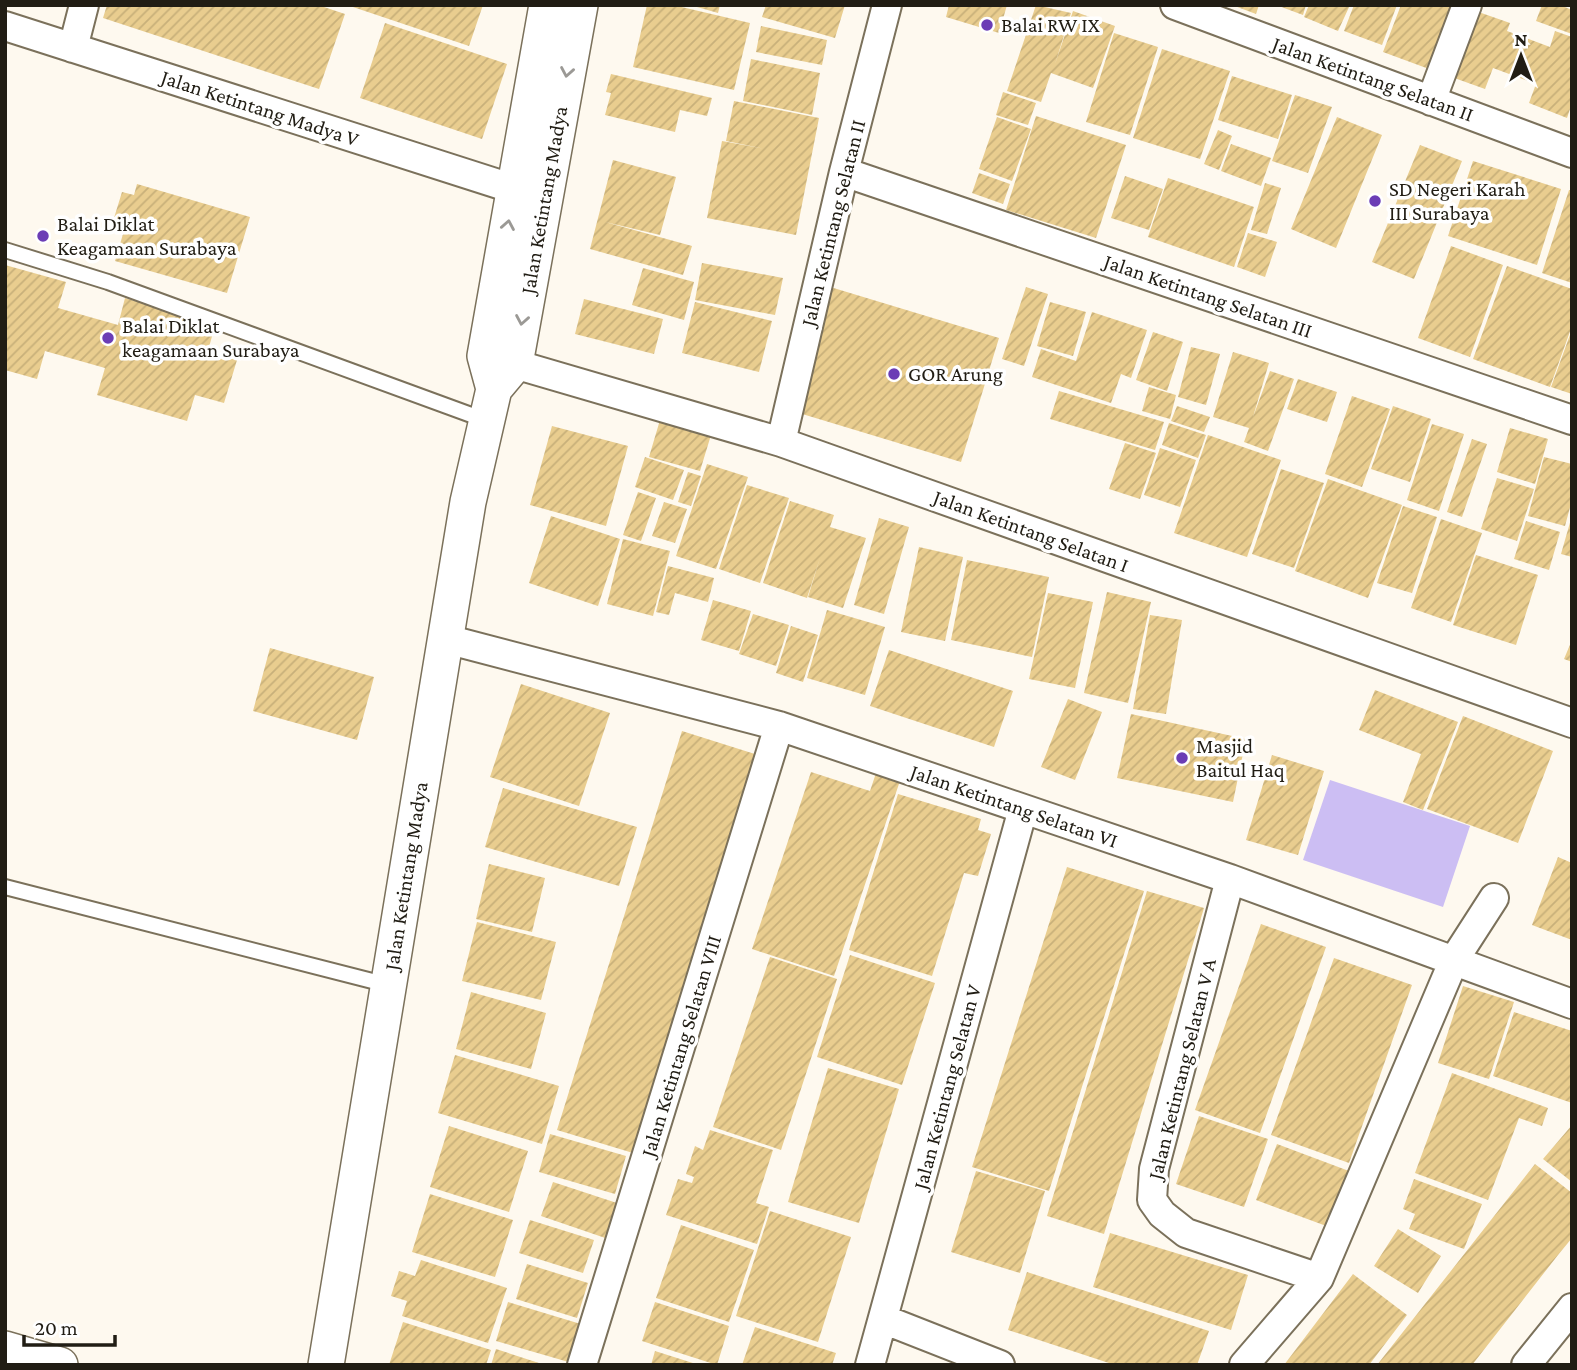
<svg xmlns="http://www.w3.org/2000/svg" width="1577" height="1370" font-family="'Crimson Pro',serif">
<style>
.pitch{fill:#ccbef3}
.building{fill:url(#building-hatch)}
.lines{fill:none;stroke-linecap:round;stroke-linejoin:round}
.service-casing{stroke:#7b715b;stroke-width:18}
.minor-casing{stroke:#7b715b;stroke-width:32}
.tertiary-casing{stroke:#7b715b;stroke-width:38}
.service{stroke:#fff;stroke-width:14}
.minor{stroke:#fff;stroke-width:28}
.tertiary{stroke:#fff;stroke-width:35}
.oneway{stroke:#9b9995}
.poi-dot{fill:#6b3db5;stroke:#fff;stroke-width:2.5}
.labels{text-anchor:middle;stroke-width:7;stroke-linejoin:round;paint-order:stroke}
.poi-label{font-size:21px;fill:#211d14;stroke:#fff;text-anchor:start}
.street-label{font-size:21px;fill:#211d14;stroke:#fff}
</style>
<defs>
<pattern id="building-hatch" width="6" height="6" patternUnits="userSpaceOnUse" patternTransform="scale(1.75)"><rect width="6" height="6" fill="#e9cd8f"/><path d="M-1 1l2-2M0 6l6-6M5 7l2-2" fill="none" stroke="#c8b07a"/></pattern>
</defs>
<rect width="100%" height="100%" fill="#fef9ef"/>
<path class="pitch" d="M1330,780l140,46 -27,81 -140,-47z"/>
<path class="building" d="M107,5h211l27,9 -26,75 -216,-71z
M347,5h136l-14,41z
M647,5h26l77,18 -16,67 -101,-23z
M690,5h30l-2,8z
M766,5h79l-10,33 -73,-21z
M949,5h58l-8,28 -53,-16z
M1036,5l35,8 -16,51 18,-53 42,15 -22,62 -42,-15 -10,29 -34,-11z
M1232,5h27l-3,9z
M1276,5h30l-3,10z
M1309,5h41l-12,26 -34,-14z
M1354,5h43l-15,40 -38,-14z
M1401,5h52l-24,64 -46,-17z
M1542,5h18l12,5v24l-36,-13z
M1470,9l40,14 -3,8 43,16 5,-16 17,6v66l-5,15 -38,-15 7,-19 -43,-16 -8,21 -39,-14z
M385,23l122,41 -25,75 -122,-41z
M761,26l66,14 -5,25 -66,-13z
M1114,33l44,14 -28,88 -44,-13z
M1162,49l68,22 -30,88 -67,-21z
M751,59l69,14 -8,42 -69,-14z
M611,74l101,24 -5,18 -27,-6 -5,22 -70,-17 6,-22 -5,-1z
M1232,76l60,19 -14,44 -60,-19z
M1003,92l33,11 -8,22 -32,-10z
M1295,95l37,12 -24,66 -36,-12z
M734,101l85,17 -23,117 -89,-17 15,-77 43,8 -39,-8z
M1036,116l90,29 -30,93 -90,-28z
M997,117l34,12 -19,52 -33,-12z
M1337,117l45,18 -46,113 -45,-19z
M1218,130l14,6 -13,34 -15,-6z
M1231,144l40,14 -10,28 -40,-15z
M1420,145l42,16 -48,118 -42,-17z
M613,160l63,17 -16,58 -55,-13 87,24 -9,29 -93,-26z
M1473,161l88,28 -24,76 -89,-29z
M979,173l31,11 -7,20 -31,-11z
M1125,176l38,13 -14,41 -38,-12z
M1168,178l86,29 -20,60 -86,-30z
M1265,183l16,5 -14,46 -16,-4z
M137,184l113,33 -23,76 -112,-32 8,-27 -13,-3 12,-39 12,3z
M1569,190h3v93l-30,-10z
M1248,233l29,9 -12,35 -28,-10z
M1451,246l52,19 -33,92 -52,-19z
M702,263l81,15 -8,37 -80,-15z
M5,265l61,17 -8,26 60,17 7,-27 90,27 -7,26 29,9 -13,43 -29,-8 -8,26 -90,-26 8,-27 -60,-17 -8,28 -32,-9z
M1507,266l65,23v37l-22,61 -77,-28z
M643,268l51,14 -10,38 -52,-15z
M827,286l172,52 -38,124 -172,-52z
M1026,287l22,7 -24,72 -22,-7z
M584,299l79,20 -9,35 -79,-20z
M695,302l77,19 -13,51 -77,-19z
M1050,302l36,10 -13,44 -36,-10z
M1092,312l55,18 -16,48 -10,-4 -10,29 -79,-26 9,-28 35,12z
M1153,332l30,10 -16,49 -31,-11z
M1571,332h1v62l-21,-7z
M1191,347l29,7 -14,51 -28,-8z
M1233,352l36,11 -16,54 17,-46 24,8 -26,72 -24,-9 5,-14 -36,-11z
M1298,379l39,13 -10,30 -40,-13z
M1149,387l27,8 -6,24 -28,-8z
M1059,391l105,31 -9,28 -105,-31z
M1352,396l38,13 -28,78 -37,-13z
M1177,406l33,11 -6,15 -33,-11z
M1393,406l38,13 -21,63 -39,-13z
M660,420l51,15 -11,36 -51,-14z
M1169,423l37,12 -8,23 -36,-13z
M1432,424l32,10 -25,77 -32,-11z
M552,426l76,20 -22,80 -76,-21z
M1510,428l38,11 -13,45 -38,-12z
M1208,435l73,25 -34,97 -73,-24z
M1472,439l15,5 -25,73 -15,-5z
M1125,443l31,10 -16,46 -31,-10z
M1160,448l36,12 -16,47 -36,-12z
M645,457l39,13 -11,30 -38,-13z
M1544,457l28,7v36l-7,26 -37,-10z
M707,464l41,13 -32,92 -40,-13z
M1281,469l43,14 -30,85 -42,-14z
M688,472l13,4 -10,30 -13,-4z
M1497,478l37,11 -17,52 -36,-12z
M1328,479l74,26 -34,93 -73,-27z
M747,485l42,13 -29,85 -41,-14z
M638,492l18,6 -15,43 -18,-6z
M790,501l44,14 -4,12 36,11 -23,70 -35,-11 12,-39 -13,40 -44,-15z
M664,502l23,7 -12,34 -23,-7z
M1403,506l34,11 -25,76 -35,-10z
M551,516l69,23 -22,67 -69,-23z
M879,518l30,9 -25,87 -30,-9z
M1441,519l41,14 -31,89 -40,-14z
M1571,519h1v38l-11,-3z
M1526,521l34,11 -11,38 -35,-11z
M623,539l47,12 -17,65 -46,-12z
M919,547l44,10 -18,84 -44,-9z
M1476,555l62,20 -22,70 -63,-20z
M967,560l82,17 -17,80 -81,-17z
M668,566l46,12 -6,24 -33,-9 -6,22 -13,-3z
M1107,592l44,10 -23,101 -44,-10z
M1048,593l45,9 -18,86 -46,-9z
M713,600l38,11 -12,40 -38,-11z
M827,610l58,17 -20,68 -58,-17z
M753,614l36,11 -13,41 -37,-12z
M1150,615l32,5 -16,94 -33,-5z
M791,626l27,9 -15,47 -27,-9z
M1572,640v22l-8,-3z
M270,648l104,29 -17,63 -104,-29z
M889,650l124,41 -19,56 -124,-41z
M521,684l89,29 -31,93 -89,-29z
M1375,690l83,32 -35,88 -20,-8 18,-48 -62,-24z
M1068,699l34,13 -27,68 -34,-13z
M1131,714l115,25 -13,63 -116,-24z
M1463,716l90,35 -35,92 -91,-34z
M682,731l76,24 -125,398 -76,-23z
M1272,755l52,16 -26,84 -52,-15z
M879,764l24,8 -69,204 -82,-27 59,-177 59,19z
M503,788l134,39 -18,59 -134,-39z
M898,794l83,25 -3,11 13,4 -13,42 -14,-3 -32,103 -83,-26z
M1558,857l14,6v77l-40,-15z
M489,864l56,14 -13,54 -56,-13z
M1067,867l77,24 -95,300 -77,-24z
M1147,891l57,17 -100,326 -57,-18z
M477,922l79,20 -15,58 -79,-19z
M1261,924l65,23 -66,186 -65,-23z
M850,955l85,28 -33,102 -85,-28z
M770,957l67,22 -56,171 -68,-23z
M1334,958l78,27 -63,178 -78,-28z
M1463,986l51,16 -25,77 -51,-16z
M471,992l75,21 -15,56 -75,-20z
M1514,1012l58,19v72l-79,-27z
M455,1055l104,31 -17,58 -104,-31z
M828,1068l71,21 -40,134 -71,-21z
M1452,1073l96,35 -6,18 -23,-8 -31,82 -73,-27z
M1199,1116l69,23 -24,68 -68,-23z
M1572,1125v57l-29,-23z
M449,1126l79,25 -19,61 -79,-25z
M710,1130l63,20 -17,53 13,4 -12,37 -91,-29 12,-36 14,4 2,-6 -8,-3 9,-28 8,4z
M550,1134l76,22 -11,38 -76,-22z
M1277,1144l72,27 -20,56 -73,-27z
M1535,1164l37,29v45l-14,17 -86,110h-95z
M976,1171l69,20 -25,82 -69,-21z
M1414,1179l68,25 -18,45 -55,-20 6,-15 -12,-5z
M553,1182l73,24 -12,35 -73,-25z
M430,1194l83,26 -18,57 -83,-25z
M770,1211l81,26 -33,105 -82,-26z
M530,1220l64,20 -11,33 -64,-20z
M681,1225l73,25 -25,72 -73,-24z
M1398,1229l43,27 -23,37 -44,-27z
M1110,1233l138,42 -17,55 -138,-43z
M421,1260l86,28 -19,55 -86,-27 5,-15 -16,-5 8,-25 16,5z
M527,1264l61,19 -11,35 -61,-19z
M1027,1272l182,59 -12,34h-82l-107,-35z
M1353,1274l54,41 -38,50h-85z
M508,1302l76,23 -12,38 -76,-22z
M655,1302l74,24 -12,39 -75,-24z
M403,1322l88,28 -5,15h-97z
M755,1327l81,26 -4,12h-90z
M496,1349l46,15v1h-51z
M655,1351l41,13v1h-45z"/>
<g class="lines">
<g class="service-casing">
<path id="service" d="M5,250l103,32 377,138
M5,887l383,98"/>
</g>
<g class="minor-casing">
<path id="minor" d="M1175,5l397,148
M5,26l509,163
M73,48l11,-43
M1431,101l36,-96
M844,172l728,248
M494,358l287,84 791,281
M781,442l63,-270 43,-167
M446,639l333,87 451,153 342,125
M1230,879l-76,290 -2,31 10,14 24,19 133,45
M883,1319l117,46
M582,1365l197,-639
M870,1365l153,-556
M1244,1365l75,-87 135,-318 40,-62
M1526,1365l46,-57"/>
</g>
<g class="tertiary-casing">
<path id="tertiary" d="M494,389l-9,-33 62,-351
M5,1349l55,16
M326,1365l142,-863 26,-113 21,-25 65,-359"/>
</g>
<use href="#service" class="service"/>
<use href="#minor" class="minor"/>
<use href="#tertiary" class="tertiary"/>
</g>
<defs><path id="oneway-chevron" d="M-2-3.5L2.5 0L-2 3.5" fill="none" stroke-width="1.6" stroke-linecap="round" stroke-linejoin="round" transform="scale(1.75)"/></defs>
<g class="oneway">
<use href="#oneway-chevron" transform="translate(567 72) rotate(100)"/>
<use href="#oneway-chevron" transform="translate(508 225) rotate(-80)"/>
<use href="#oneway-chevron" transform="translate(522 320) rotate(100)"/>
</g>
<g class="poi-dot">
<circle cx="987" cy="25" r="7"/>
<circle cx="1375" cy="201" r="7"/>
<circle cx="43" cy="236" r="7"/>
<circle cx="108" cy="338" r="7"/>
<circle cx="894" cy="374" r="7"/>
<circle cx="1182" cy="758" r="7"/>
</g>
<g class="labels">
<g class="poi-label">
<text x="1001" y="32">Balai RW IX</text>
<text x="1389" y="196">SD Negeri Karah<tspan x="1389" dy="24">III Surabaya</tspan></text>
<text x="57" y="231">Balai Diklat<tspan x="57" dy="24">Keagamaan Surabaya</tspan></text>
<text x="122" y="333">Balai Diklat<tspan x="122" dy="24">keagamaan Surabaya</tspan></text>
<text x="908" y="381">GOR Arung</text>
<text x="1196" y="753">Masjid<tspan x="1196" dy="24">Baitul Haq</tspan></text>
</g>
<g class="street-label">
<text transform="translate(1373 79) rotate(20)" y="7">Jalan Ketintang Selatan II</text>
<text transform="translate(260 108) rotate(18)" y="7">Jalan Ketintang Madya V</text>
<text transform="translate(544 200) rotate(-80)" y="7">Jalan Ketintang Madya</text>
<text transform="translate(833 223) rotate(-76)" y="7">Jalan Ketintang Selatan II</text>
<text transform="translate(1208 296) rotate(19)" y="7">Jalan Ketintang Selatan III</text>
<text transform="translate(1031 531) rotate(20)" y="7">Jalan Ketintang Selatan I</text>
<text transform="translate(1014 806) rotate(19)" y="7">Jalan Ketintang Selatan VI</text>
<text transform="translate(406 876) rotate(-81)" y="7">Jalan Ketintang Madya</text>
<text transform="translate(681 1046) rotate(-73)" y="7">Jalan Ketintang Selatan VIII</text>
<text transform="translate(1182 1069) rotate(-76)" y="7">Jalan Ketintang Selatan V A</text>
<text transform="translate(947 1087) rotate(-75)" y="7">Jalan Ketintang Selatan V</text>
</g>
</g>
<rect width="1577" height="1370" fill="none" stroke="#211d14" stroke-width="14"/>
<g transform="translate(1521 56)" stroke="#ffffff" stroke-width="5" paint-order="stroke">
<path d="M0-5L12 26L0 18L-12 26Z" fill="#211d14"/>
<text y="-10" font-size="19" font-weight="bold" text-anchor="middle" fill="#211d14">N</text>
</g>
<path d="M24 1335v10h91v-10" fill="none" stroke="#211d14" stroke-width="3.5"/>
<text x="35" y="1335" font-size="21" fill="#211d14" stroke="#ffffff" stroke-width="5" paint-order="stroke">20 m</text>
</svg>
